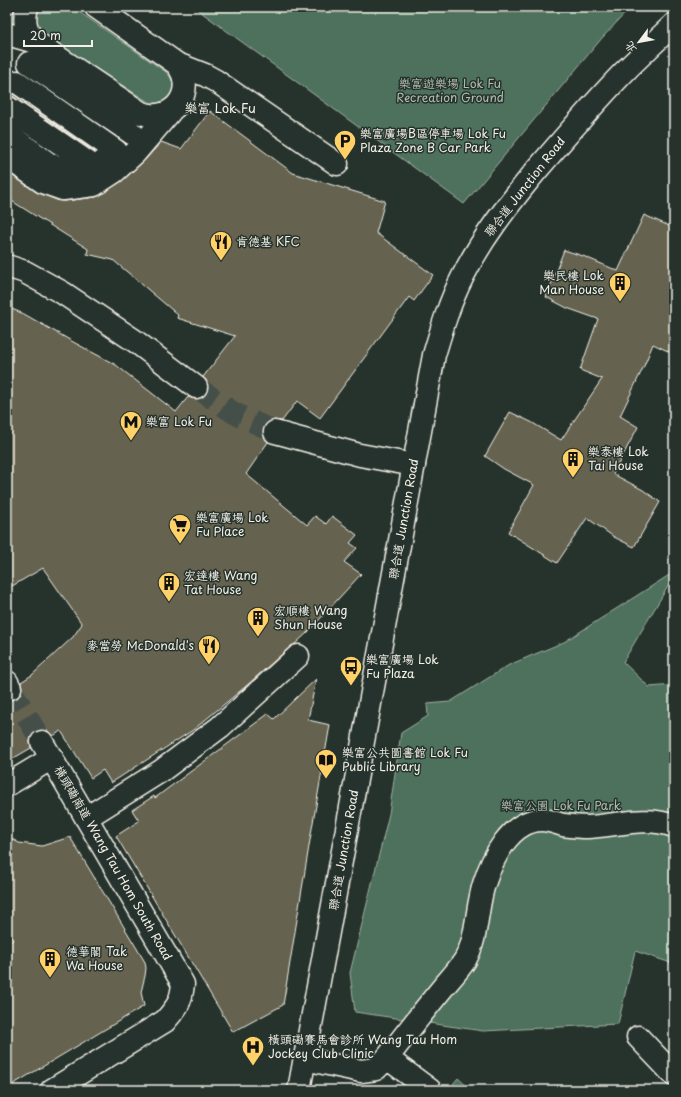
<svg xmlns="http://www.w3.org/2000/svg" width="681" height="1097" font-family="'Playpen Sans','LXGW WenKai TC',sans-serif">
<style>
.green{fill:#4e715c;stroke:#a1b1a2}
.building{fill:#65634f;stroke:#f4f1e8}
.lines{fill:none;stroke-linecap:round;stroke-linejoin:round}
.minor-tunnel{stroke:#455049;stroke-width:22;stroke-dasharray:22 11;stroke-linecap:butt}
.minor-casing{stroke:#f4f1e8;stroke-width:25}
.major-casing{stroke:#f4f1e8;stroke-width:25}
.minor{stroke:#26332d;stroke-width:22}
.major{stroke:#26332d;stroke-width:22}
.labels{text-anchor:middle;stroke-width:3;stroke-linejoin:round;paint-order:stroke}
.park-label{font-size:12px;fill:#b2beb0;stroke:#26332d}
.poi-label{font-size:12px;fill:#f4f1e8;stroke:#26332d;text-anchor:start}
.street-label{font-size:12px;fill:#f4f1e8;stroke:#26332d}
.neighbourhood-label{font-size:13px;fill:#f4f1e8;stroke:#26332d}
</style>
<rect width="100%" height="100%" fill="#26332d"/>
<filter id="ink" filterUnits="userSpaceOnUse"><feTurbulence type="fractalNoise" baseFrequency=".025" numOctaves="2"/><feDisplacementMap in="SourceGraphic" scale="8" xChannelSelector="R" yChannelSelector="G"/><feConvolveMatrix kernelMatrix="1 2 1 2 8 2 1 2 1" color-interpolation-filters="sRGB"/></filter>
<g filter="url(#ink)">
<path class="green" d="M7,7h13l-3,25 -10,-3z
M39,7h33l94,65c17,16 2,39 -19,29l-104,-66c-8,-10 -10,-16 -4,-28z
M194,7h437l-29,31 -138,166z
M674,572v4l-51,86 26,25 25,-2v279l-39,-13 -17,73 -135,7 -128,-19 -5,-39 39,-159 12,-81 27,-17 -1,-12 23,-2 59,-37 55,-23z
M458,1078l13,12h-23z
M501,1088h173v2h-171z"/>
<path class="building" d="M7,91l3,1 85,60 -81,-55 -7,-2z
M210,111l83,62 92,28 -9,32 57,42 -19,26 -5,-4 -89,121 -23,-17 -15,20 -10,-1 -6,3 -3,5v7l5,7 -22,32 61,51 8,-9 11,8 6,-8 25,19 -7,8 7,5 -13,14 17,12 -54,59 -12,11 -5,3 -45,40 -52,43 -82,53 -8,-13 -12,8 -30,-47 -8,5 -5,-5 -6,-1 -6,1 -5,5 -1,6 1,6 -24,14v-62l8,-1 5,-4 2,-7 -1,-6 11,-7 41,-38 9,-13 -39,-56 -36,21v-282l17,7 51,29 41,22 60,47 12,-15 7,2 6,-1 5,-3 2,-7 -1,-6 -4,-5 32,-41 -58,-18 1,-3 -65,-55 -26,-6 1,-5 -81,-51v-26l29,20 23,9h6l31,-4 26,-16 22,-20 17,-19 20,7z
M644,215l30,13v126l-21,-10 -9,22 -24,50 18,11 -25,47 30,16 17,12 -26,45 -20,-10 -27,-19 -30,45 -49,-31 26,-47 -30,-16 -19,-13 25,-44 21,10 30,18 41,-61 -22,-9 18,-51 -31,-11 -21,-11 18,-47 19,6 35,15z
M316,679l-8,41 22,5 -19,109 -28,171 -50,27 -117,-196 23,-15 -7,-11 22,-14 1,2 113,-84 6,5z
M7,836l12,7 23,3 28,-9 75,125 1,6 -1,8 -4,16 3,14 -137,82v-144l6,-4 -6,-9z"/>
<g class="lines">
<path class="minor-tunnel" d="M196,387l38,26 41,19
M10,688l32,54"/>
<g class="minor-casing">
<path id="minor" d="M27,7c-4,14 -1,24 8,35
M7,34l28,8 106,71c32,11 57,-22 36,-49l-81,-57
M29,63l104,71
M177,64l28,11 11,6 121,83
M17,82l99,69
M7,107l89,61
M7,117l5,20 37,27 18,7 29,-3 18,-16
M7,157l36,25 20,7 31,-4 20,-13 22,-20 34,-40
M7,266l18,6 38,21 72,48 61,46
M275,432l85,23 54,10
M7,682l3,6
M42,742l141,242c-2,19 -6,23 -18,37l-113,69
M7,785l45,-27
M86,818l75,-47 59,-44 78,-71
M638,1037l36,38
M387,1058l43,32
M305,1059l56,12 15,-2 11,-11c18,-23 35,-45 53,-67 8,-10 18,-20 25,-31 13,-23 11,-51 19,-76 8,-25 26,-64 58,-64 7,0 14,3 21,5 8,1 16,2 24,2 29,-1 58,-12 87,-1"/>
</g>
<g class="major-casing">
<path id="major" d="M299,1090c46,-245 91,-490 135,-735 8,-27 16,-54 29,-79 19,-38 45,-71 72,-104 29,-34 58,-68 89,-100 16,-16 33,-32 50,-48"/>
</g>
<use href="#minor" class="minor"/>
<use href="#major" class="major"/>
</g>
</g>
<defs>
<g id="parking-pin" transform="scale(1.15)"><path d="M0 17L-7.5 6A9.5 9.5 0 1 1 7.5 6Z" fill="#ffd166" stroke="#26332d"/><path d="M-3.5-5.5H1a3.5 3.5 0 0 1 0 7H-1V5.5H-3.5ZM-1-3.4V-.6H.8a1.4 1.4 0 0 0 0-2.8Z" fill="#111"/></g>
<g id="restaurant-pin" transform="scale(1.15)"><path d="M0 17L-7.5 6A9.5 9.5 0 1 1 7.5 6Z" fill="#ffd166" stroke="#26332d"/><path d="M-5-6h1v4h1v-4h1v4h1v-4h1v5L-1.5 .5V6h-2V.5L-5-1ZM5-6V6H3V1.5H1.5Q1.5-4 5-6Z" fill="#111"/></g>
<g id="building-pin" transform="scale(1.15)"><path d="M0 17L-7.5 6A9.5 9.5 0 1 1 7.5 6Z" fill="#ffd166" stroke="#26332d"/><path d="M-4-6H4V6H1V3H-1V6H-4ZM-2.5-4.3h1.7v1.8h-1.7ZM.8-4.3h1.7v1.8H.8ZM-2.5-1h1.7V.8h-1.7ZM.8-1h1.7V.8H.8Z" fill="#111"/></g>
<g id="metro-pin" transform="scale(1.15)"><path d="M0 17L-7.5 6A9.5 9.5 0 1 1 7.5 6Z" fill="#ffd166" stroke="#26332d"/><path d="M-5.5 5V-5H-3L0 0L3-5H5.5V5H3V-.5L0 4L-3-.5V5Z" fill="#111"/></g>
<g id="supermarket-pin" transform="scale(1.15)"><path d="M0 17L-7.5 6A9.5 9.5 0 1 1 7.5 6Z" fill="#ffd166" stroke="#26332d"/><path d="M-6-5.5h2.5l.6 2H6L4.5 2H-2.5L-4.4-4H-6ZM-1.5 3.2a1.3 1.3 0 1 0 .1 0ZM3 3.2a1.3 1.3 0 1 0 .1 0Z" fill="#111"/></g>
<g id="bus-pin" transform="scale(1.15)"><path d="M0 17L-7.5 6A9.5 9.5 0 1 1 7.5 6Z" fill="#ffd166" stroke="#26332d"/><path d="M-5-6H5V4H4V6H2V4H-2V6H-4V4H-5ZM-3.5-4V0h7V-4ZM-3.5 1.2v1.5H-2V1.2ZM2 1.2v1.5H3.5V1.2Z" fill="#111"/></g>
<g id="library-pin" transform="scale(1.15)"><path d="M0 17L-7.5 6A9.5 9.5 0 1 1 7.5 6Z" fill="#ffd166" stroke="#26332d"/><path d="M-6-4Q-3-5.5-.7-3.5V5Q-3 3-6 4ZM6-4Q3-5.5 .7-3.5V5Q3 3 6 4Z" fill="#111"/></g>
<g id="hospital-pin" transform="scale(1.15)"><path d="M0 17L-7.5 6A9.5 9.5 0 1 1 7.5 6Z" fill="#ffd166" stroke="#26332d"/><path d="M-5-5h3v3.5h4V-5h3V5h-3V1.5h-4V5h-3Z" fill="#111"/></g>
</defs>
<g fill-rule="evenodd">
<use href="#parking-pin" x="345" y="141"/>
<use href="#restaurant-pin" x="221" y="242"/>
<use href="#building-pin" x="620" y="283"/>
<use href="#metro-pin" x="131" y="422"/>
<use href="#building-pin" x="573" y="459"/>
<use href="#supermarket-pin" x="180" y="525"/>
<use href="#building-pin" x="169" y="583"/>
<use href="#building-pin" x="258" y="618"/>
<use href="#restaurant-pin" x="209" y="646"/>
<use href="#bus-pin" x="351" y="667"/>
<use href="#library-pin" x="326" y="760"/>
<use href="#building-pin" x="50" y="959"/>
<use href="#hospital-pin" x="253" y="1047"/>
</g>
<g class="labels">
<g class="park-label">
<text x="450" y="88">樂富遊樂場 Lok Fu<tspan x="450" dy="14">Recreation Ground</tspan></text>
<text x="561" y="810">樂富公園 Lok Fu Park</text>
</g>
<g class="poi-label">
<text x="360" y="138">樂富廣場B區停車場 Lok Fu<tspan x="360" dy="14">Plaza Zone B Car Park</tspan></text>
<text x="236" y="246">肯德基 KFC</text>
<text x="604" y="280" text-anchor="end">樂民樓 Lok<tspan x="604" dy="14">Man House</tspan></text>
<text x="146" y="426">樂富 Lok Fu</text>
<text x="588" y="456">樂泰樓 Lok<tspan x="588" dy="14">Tai House</tspan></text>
<text x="196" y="522">樂富廣場 Lok<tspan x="196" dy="14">Fu Place</tspan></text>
<text x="184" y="580">宏達樓 Wang<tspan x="184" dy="14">Tat House</tspan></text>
<text x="274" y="615">宏順樓 Wang<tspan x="274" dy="14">Shun House</tspan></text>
<text x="194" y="650" text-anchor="end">麥當勞 McDonald's</text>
<text x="366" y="664">樂富廣場 Lok<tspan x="366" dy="14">Fu Plaza</tspan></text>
<text x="342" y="757">樂富公共圖書館 Lok Fu<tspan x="342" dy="14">Public Library</tspan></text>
<text x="66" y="956">德華閣 Tak<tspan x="66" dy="14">Wa House</tspan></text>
<text x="268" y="1044">橫頭磡賽馬會診所 Wang Tau Hom<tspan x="268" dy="14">Jockey Club Clinic</tspan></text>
</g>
<g class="street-label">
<text transform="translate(525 187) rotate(-52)" y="4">聯合道 Junction Road</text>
<text transform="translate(404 519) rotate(-80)" y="4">聯合道 Junction Road</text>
<text transform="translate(344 850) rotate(-80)" y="4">聯合道 Junction Road</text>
<text transform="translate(113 863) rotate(60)" y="4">橫頭磡南道 Wang Tau Hom South Road</text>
</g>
<g class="neighbourhood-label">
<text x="220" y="113">樂富 Lok Fu</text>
</g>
</g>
<rect width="681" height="1097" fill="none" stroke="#26332d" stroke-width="24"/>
<rect x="12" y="12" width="657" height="1073" fill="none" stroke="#f4f1e8" stroke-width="1.5" filter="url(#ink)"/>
<g transform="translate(639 42) rotate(238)" stroke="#26332d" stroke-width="3" paint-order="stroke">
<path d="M0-3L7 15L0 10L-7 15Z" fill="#f4f1e8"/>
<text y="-6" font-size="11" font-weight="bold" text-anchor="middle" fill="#f4f1e8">北</text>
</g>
<path d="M24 40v6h68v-6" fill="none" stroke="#f4f1e8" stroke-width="2"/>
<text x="30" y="40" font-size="12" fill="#f4f1e8" stroke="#26332d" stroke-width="3" paint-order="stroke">20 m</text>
</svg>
